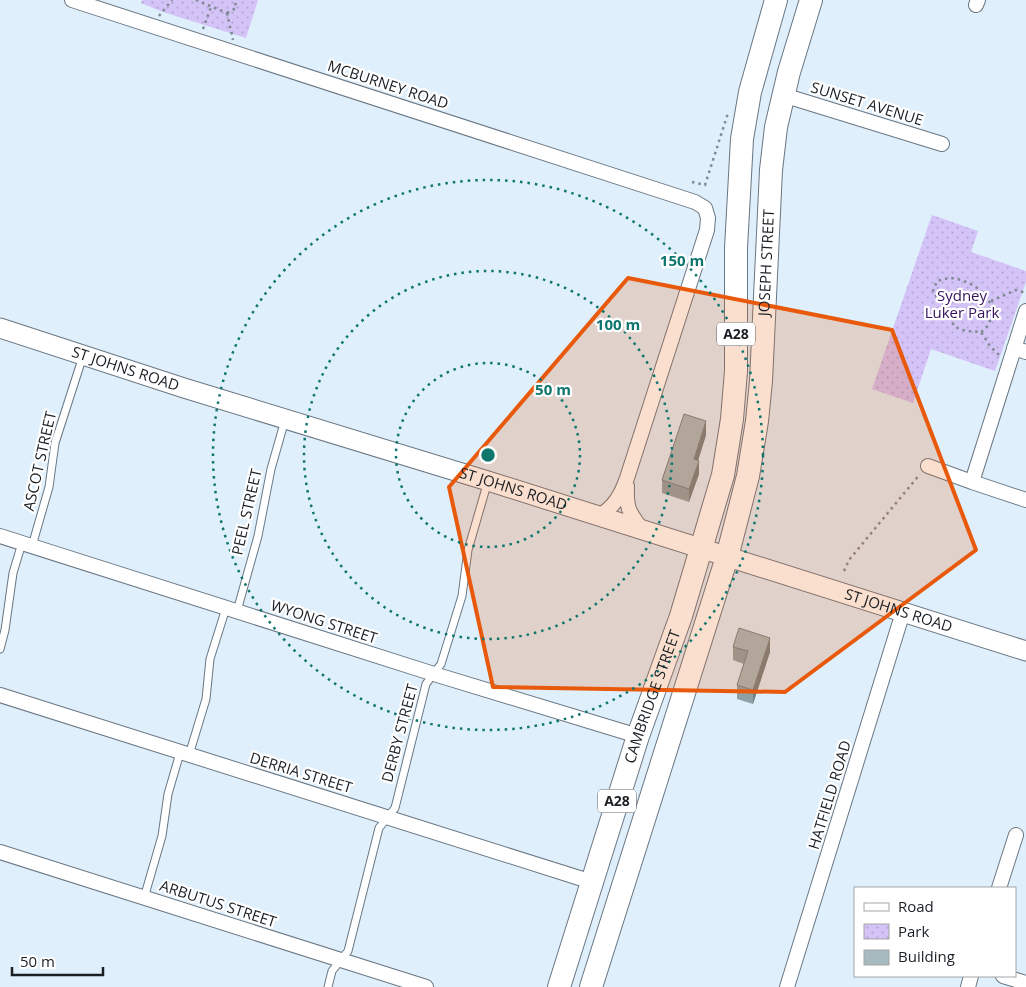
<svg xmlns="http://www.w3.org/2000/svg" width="1026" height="987" font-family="'Open Sans',sans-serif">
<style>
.park{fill:url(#park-dots)}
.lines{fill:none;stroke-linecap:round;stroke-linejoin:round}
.service-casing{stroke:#6a7783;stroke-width:9}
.minor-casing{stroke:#6a7783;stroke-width:16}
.secondary-casing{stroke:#6a7783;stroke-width:21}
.trunk-casing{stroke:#6a7783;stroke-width:24}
.path{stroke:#7f8a93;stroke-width:2.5;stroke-dasharray:2.5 4;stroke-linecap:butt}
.service{stroke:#fff;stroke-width:7}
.minor{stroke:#fff;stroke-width:14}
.secondary{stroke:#fff;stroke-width:19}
.trunk{stroke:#fff;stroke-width:22}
.wall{fill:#8fa0a5}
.shaded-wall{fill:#748286}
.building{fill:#a6bac0;stroke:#748286}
.marked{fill:#e8590c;fill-opacity:0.2;stroke:#e8590c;stroke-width:4;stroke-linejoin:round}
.ring{fill:none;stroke:#0f766e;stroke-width:2.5;stroke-dasharray:2.5 5}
.labels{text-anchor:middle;stroke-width:4.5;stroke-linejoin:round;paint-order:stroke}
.shield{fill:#fff;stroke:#5f6266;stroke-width:1}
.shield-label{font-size:14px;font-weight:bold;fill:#1a1f24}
.street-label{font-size:15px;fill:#1a1f24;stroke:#fff}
.park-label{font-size:15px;fill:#36125d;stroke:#fff}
.centre{fill:#0f766e;stroke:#fff;stroke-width:2.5}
.ring-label{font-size:15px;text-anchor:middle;font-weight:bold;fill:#0f766e;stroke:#fff;stroke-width:4.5;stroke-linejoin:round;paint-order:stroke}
</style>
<defs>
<pattern id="park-dots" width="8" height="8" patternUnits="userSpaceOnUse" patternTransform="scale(1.25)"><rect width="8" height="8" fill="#d4c3f7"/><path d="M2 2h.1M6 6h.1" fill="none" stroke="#b5a7d4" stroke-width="1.8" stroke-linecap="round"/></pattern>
</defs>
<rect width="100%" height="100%" fill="#dfeffc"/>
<path class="park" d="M142,0h116l-12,38 -83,-26 -22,-9z
M932,215l46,16 -7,21 55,19v11l-31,89 -64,-22 -18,54 -41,-14z"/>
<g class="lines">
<g class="service-casing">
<path id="service" d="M32,546l17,-59 6,-44 28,-87
M237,611l21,-75 13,-67 14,-49
M0,649l5,-19 8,-57 9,-30
M189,755l17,-56 4,-40 16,-51
M144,898l18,-62 6,-42 12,-41
M328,987l4,-16 16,-20 31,-123 16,-20 31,-124 15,-20 21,-68 6,-46 20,-69"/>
</g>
<g class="minor-casing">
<path id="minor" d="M72,0l623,202 10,6 3,10 -1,12 -80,248c-6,17 -13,30 -30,39
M976,5l2,-5
M783,95l159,49
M1014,348l12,4
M928,466l44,16 54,18
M972,482l54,-171
M627,486c-1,25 3,27 17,46
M0,536l434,138 204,62
M0,695l592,187
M0,852l426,135
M999,888l17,-53
M1003,976l23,7
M787,987l116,-375
M968,987l3,-11"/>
</g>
<g class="secondary-casing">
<g id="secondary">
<path id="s1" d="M0,328l184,60 304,93 538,170"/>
</g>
</g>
<g class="trunk-casing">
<g id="trunk">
<path id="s2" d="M559,987l79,-251 43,-120 42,-141 9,-56 4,-48v-123l6,-109 8,-47 26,-92"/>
<path id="s3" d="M591,987l136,-430 21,-81 9,-55 4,-40 10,-211 5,-43 13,-55 22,-72"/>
</g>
</g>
<path class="path" d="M196,0l31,13
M227,13l6,27
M227,13l9,-5 -1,-8
M159,16l13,-16
M203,29l8,-22
M692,182l13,3 23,-72
M991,301l25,-11 10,3
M981,332c6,-4 9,-9 10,-16 4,-19 -17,-33 -34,-37 -7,-2 -13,0 -20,2l-4,10 22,36 11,4 15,1 9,14 9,9
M844,571l5,-11 71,-86"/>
<use href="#service" class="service"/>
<use href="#minor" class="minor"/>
<use href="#secondary" class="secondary"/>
<use href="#trunk" class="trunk"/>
</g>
<path class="wall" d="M706,435l-8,26 1,13 -10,28 -27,-9v-13z
M733,647l37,5 -17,52 -16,-5v-14l7,-21 -11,-4z"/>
<path class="shaded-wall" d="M706,421v14l-12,38v-14z
M699,461v13l-10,28v-13z
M770,638v14l-17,52v-14z"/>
<path class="building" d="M684,414l22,7 -12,38 5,2 -10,28 -27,-9z
M739,628l31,10 -17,52 -16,-5 11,-34 -15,-4z"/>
<path class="marked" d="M628,278l264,52 84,220 -191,142 -292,-5 -44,-200z"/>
<g class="ring">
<circle cx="488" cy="455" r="92"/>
<circle cx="488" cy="455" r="184"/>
<circle cx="488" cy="455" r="275"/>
</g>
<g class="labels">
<g class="shield">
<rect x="717" y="322.5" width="38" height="23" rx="4"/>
<rect x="598" y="789.5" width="38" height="23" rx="4"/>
</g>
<g class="shield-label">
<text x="736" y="339">A28</text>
<text x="617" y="806">A28</text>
</g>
<g class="street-label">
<text transform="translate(388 85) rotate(18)" y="5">MCBURNEY ROAD</text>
<text transform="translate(867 104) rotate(17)" y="5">SUNSET AVENUE</text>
<text dy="5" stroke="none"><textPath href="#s3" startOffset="749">JOSEPH STREET</textPath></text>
<text dy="5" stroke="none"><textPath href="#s1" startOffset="132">ST JOHNS ROAD</textPath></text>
<text transform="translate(40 461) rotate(-77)" y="5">ASCOT STREET</text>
<text dy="5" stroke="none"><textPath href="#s1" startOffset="538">ST JOHNS ROAD</textPath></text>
<text transform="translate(247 512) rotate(-77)" y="5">PEEL STREET</text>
<text dy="5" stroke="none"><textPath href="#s1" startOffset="942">ST JOHNS ROAD</textPath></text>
<text transform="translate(324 622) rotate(18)" y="5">WYONG STREET</text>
<text dy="5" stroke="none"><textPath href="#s2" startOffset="305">CAMBRIDGE STREET</textPath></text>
<text transform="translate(400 733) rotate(-75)" y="5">DERBY STREET</text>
<text transform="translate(301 773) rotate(17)" y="5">DERRIA STREET</text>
<text transform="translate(830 795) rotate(-73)" y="5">HATFIELD ROAD</text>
<text transform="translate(218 904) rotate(18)" y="5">ARBUTUS STREET</text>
</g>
<g class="park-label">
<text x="962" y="301">Sydney<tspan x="962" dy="17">Luker Park</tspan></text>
</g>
</g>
<circle cx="488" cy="455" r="8" class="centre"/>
<g class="ring-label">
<text x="682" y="266">150 m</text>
<text x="618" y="330">100 m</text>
<text x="553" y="395">50 m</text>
</g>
<rect x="854" y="887" width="162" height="90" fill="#ffffff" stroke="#a3a5a7"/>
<rect x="864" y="903" width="25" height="8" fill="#ffffff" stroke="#a3a5a7"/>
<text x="898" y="912" font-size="15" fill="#1a1f24">Road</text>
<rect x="864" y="924" width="25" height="15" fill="url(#park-dots)" stroke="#a3a5a7"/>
<text x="898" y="937" font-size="15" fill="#1a1f24">Park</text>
<rect x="864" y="950" width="25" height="15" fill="#a6bac0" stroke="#a3a5a7"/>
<text x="898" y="962" font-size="15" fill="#1a1f24">Building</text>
<path d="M12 967v8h91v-8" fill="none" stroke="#1a1f24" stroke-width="2.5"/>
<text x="20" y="967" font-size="15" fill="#1a1f24" stroke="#ffffff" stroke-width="4" paint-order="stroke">50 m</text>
</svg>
